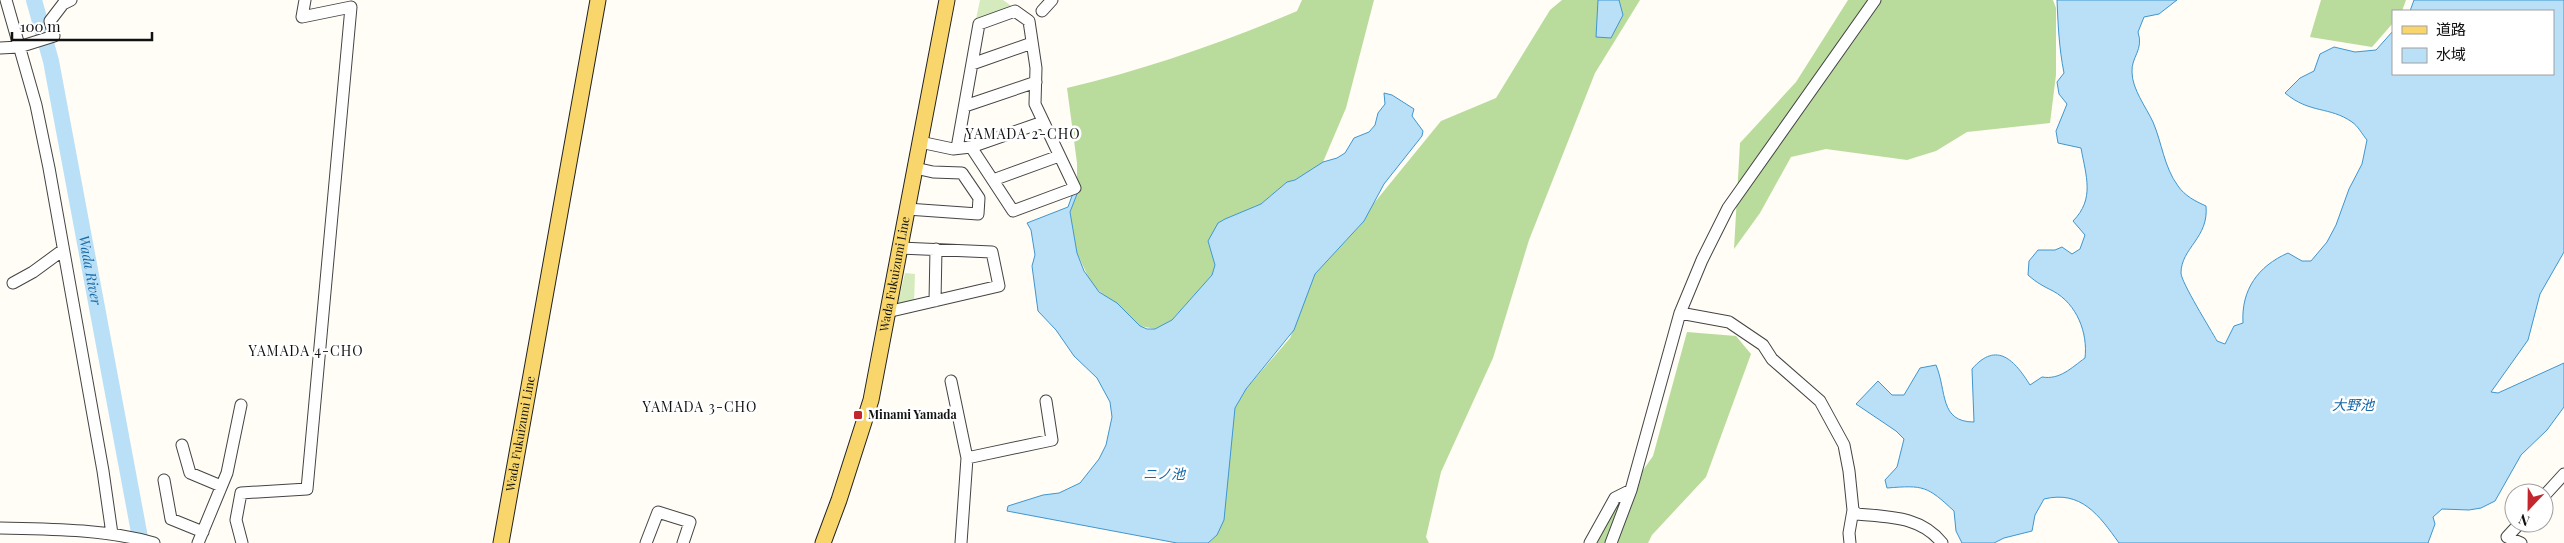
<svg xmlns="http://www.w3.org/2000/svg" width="2564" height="543" font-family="'Playfair Display','Noto Sans JP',serif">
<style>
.green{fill:#d5ebbd}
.forest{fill:#b9dc9c}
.water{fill:#b9e0f7;stroke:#3f96cf}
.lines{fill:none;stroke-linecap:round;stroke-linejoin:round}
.river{stroke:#b9e0f7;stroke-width:16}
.minor-casing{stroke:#444;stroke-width:13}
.major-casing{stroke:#222;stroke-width:17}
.minor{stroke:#fff;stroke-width:11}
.major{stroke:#f9d66b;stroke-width:15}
.poi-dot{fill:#c4262e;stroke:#fff;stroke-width:2}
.labels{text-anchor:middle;stroke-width:5;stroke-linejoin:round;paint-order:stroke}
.street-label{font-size:12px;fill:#111;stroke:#fff}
.poi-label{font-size:12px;font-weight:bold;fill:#111;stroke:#fff;text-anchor:start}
.neighbourhood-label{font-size:14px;letter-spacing:1px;fill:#111;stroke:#fff}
.water-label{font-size:14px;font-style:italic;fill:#1768a6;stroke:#fff}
</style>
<rect width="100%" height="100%" fill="#fffdf5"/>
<path class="green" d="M980,0h23l10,7 -37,12z
M905,273l10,1 -1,29 -17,3z"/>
<path class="forest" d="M1302,0h72l-28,108 -23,54 -28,18 -8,2 -26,22 -36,15 -6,4 -11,18 7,24 -3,10 -40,45 -17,9 -15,-3 -48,-41 -15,-32 -7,-41 7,-18v-31l-10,-75c79,-19 155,-45 230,-77z
M1562,0h78l-45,73 -66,167 -36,118 -52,114 -15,65 3,6h-221l9,-8 18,-127 11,-19 44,-51 25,-64 49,-53 6,-13 71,-87 55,-23 54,-88z
M1848,0h205l3,8v67l-6,48 -83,9 -31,19 -29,9 -81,-11 -35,8 -31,56 -26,36 6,-106 56,-61z
M2321,0h85l-4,11h-9v12l-21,24 -62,-10z
M1687,332l49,4 15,18 -45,123 -54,58 -4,8h-56l61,-87z"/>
<path class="water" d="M1598,0h21l4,15 -12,23 -15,-1z
M2057,0h120l-18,14 -15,3 -6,15c6,18 -7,25 -6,40 0,17 14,35 21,50 9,21 11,45 25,64 7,10 17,15 28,20 3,32 -25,42 -25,67 0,9 30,57 36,68l8,3 9,-18 9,-3c-2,-33 15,-57 45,-70l14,8h9l16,-19 9,-17 13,-36 13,-25 5,-24c-5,-6 -9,-14 -15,-18 -23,-16 -42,-8 -67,-29l15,-15 14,-7 6,-17 14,-7 21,5 21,-2 17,-19v43h160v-63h-143l4,-11h150v252l-24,42 -12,46 -37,52 7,1 66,-30v44l-17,23 -26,25 -26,46 -14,7 -12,2 -27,-1 -9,8 2,7 -7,19h-309c-20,-28 -38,-53 -75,-44l-9,16 -3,16 -28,7 -10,5h-32l-6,-12 -2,-20c-27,-25 -30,-26 -67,-23l-2,-8 12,-13 7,-28 -8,-8 -40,-27 22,-23 14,14h12l16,-27 16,-3c11,26 3,57 38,57l-2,-53c25,-29 43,-8 58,16l12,-8c18,3 29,-9 43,-19 3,-25 -8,-54 -32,-67 -10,-5 -16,-8 -25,-16l1,-14 9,-11h17l7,-3 10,7 8,-5 5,-14 -12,-14c22,-22 13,-45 8,-73l-23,-5 -2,-12 11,-27 -8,-10 -2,-12 7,-9c-5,-25 -6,-49 -7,-73z
M1384,93l8,2 22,14 -2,7 11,15 -1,5 -38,48 -20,37 -49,53 -21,56 -48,59 -11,19 -11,112 -7,15 -9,8h-31l-170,-32 1,-5 35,-11 16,-2 21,-10 19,-24 7,-14 6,-28 -2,-15 -13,-24 -23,-22 -18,-26 -18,-19 -6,-45 3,-11 -4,-25 -4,-7 41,-16 5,-14 4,1 -7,18 7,41 7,18 15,21 18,11 23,23 7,3h8l17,-9 40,-45 3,-10 -7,-24 10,-18 7,-4 36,-15 26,-22 8,-2 28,-18 14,-4 8,-5 9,-15 15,-6 6,-7 3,-12 7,-9z"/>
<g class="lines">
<path class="river" id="s1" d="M34,0l17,61 90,482"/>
<g class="minor-casing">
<path id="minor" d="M6,0l30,105 13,63 54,303 9,63
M1042,11l10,-11
M0,48l19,-1 35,-11 -4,-15 13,-17 8,-4
M972,64l60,-21
M965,106l71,-24
M920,142l33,7 18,-2 72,-25
M957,148l22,-124 36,-13 14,10 7,47 -1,36 40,84 -62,23 -42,-64
M993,180l66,-24
M907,209l71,5 1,-16 -17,-25 -29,-1 -18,-4
M13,283l20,-11 30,-22
M935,301l1,-52
M887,312l112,-26 -7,-34 -92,-4
M1680,313l49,9 34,23 9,14 48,42 24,44 5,26 4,39 -4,23 1,10
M951,381l16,77 -6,85
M182,445l8,28 31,13
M967,458l85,-18 -6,-39
M164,480l7,39 32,13
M2544,496l20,-22
M1853,510l4,4c32,3 64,2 85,29
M2520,523l-13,14 14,6
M0,528c51,1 104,1 154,15
M198,543l29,-70 14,-68
M242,543l-6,-23 5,-27 66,-4 44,-482 -49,10 3,-17
M646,543l12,-31 32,10 -7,21
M1590,543l25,-45 16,-8
M1611,543l20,-53 49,-177 22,-53 26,-52 147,-208"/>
</g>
<g class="major-casing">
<g id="major">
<path id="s2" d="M501,543l97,-543"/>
<path id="s3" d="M823,543l16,-43 32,-100 76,-400"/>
</g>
</g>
<use href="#minor" class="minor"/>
<use href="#major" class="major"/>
</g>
<rect class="poi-dot" x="853" y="410" width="10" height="10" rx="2.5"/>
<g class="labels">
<g class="street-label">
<text dy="4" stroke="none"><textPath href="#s3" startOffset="279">Wada Fukuizumi Line</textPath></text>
<text dy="4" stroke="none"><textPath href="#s2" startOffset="111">Wada Fukuizumi Line</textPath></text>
</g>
<g class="poi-label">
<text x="868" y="419">Minami Yamada</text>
</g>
<g class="neighbourhood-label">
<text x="1023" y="139">YAMADA 2-CHO</text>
<text x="306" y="356">YAMADA 4-CHO</text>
<text x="700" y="412">YAMADA 3-CHO</text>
</g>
<g class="water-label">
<text dy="5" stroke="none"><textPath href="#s1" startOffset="276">Wada River</textPath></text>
<text x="2353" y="410">大野池</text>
<text x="1164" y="479">ニノ池</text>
</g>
</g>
<rect x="2392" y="10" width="162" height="65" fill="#ffffff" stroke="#a0a0a0"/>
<rect x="2402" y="26" width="25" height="8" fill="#f9d66b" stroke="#a0a0a0"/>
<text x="2436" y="35" font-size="15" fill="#111111">道路</text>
<rect x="2402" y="48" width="25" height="15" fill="#b9e0f7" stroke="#a0a0a0"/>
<text x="2436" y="60" font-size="15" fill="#111111">水域</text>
<g transform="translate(2529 508) rotate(202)"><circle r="24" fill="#ffffff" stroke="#a0a0a0"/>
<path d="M0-4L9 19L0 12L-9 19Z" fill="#c4262e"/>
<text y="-8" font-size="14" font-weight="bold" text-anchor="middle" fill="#111111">N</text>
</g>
<path d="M12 32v8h140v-8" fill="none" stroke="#111111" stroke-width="2.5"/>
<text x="20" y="32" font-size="15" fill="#111111" stroke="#ffffff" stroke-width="4" paint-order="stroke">100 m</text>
</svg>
